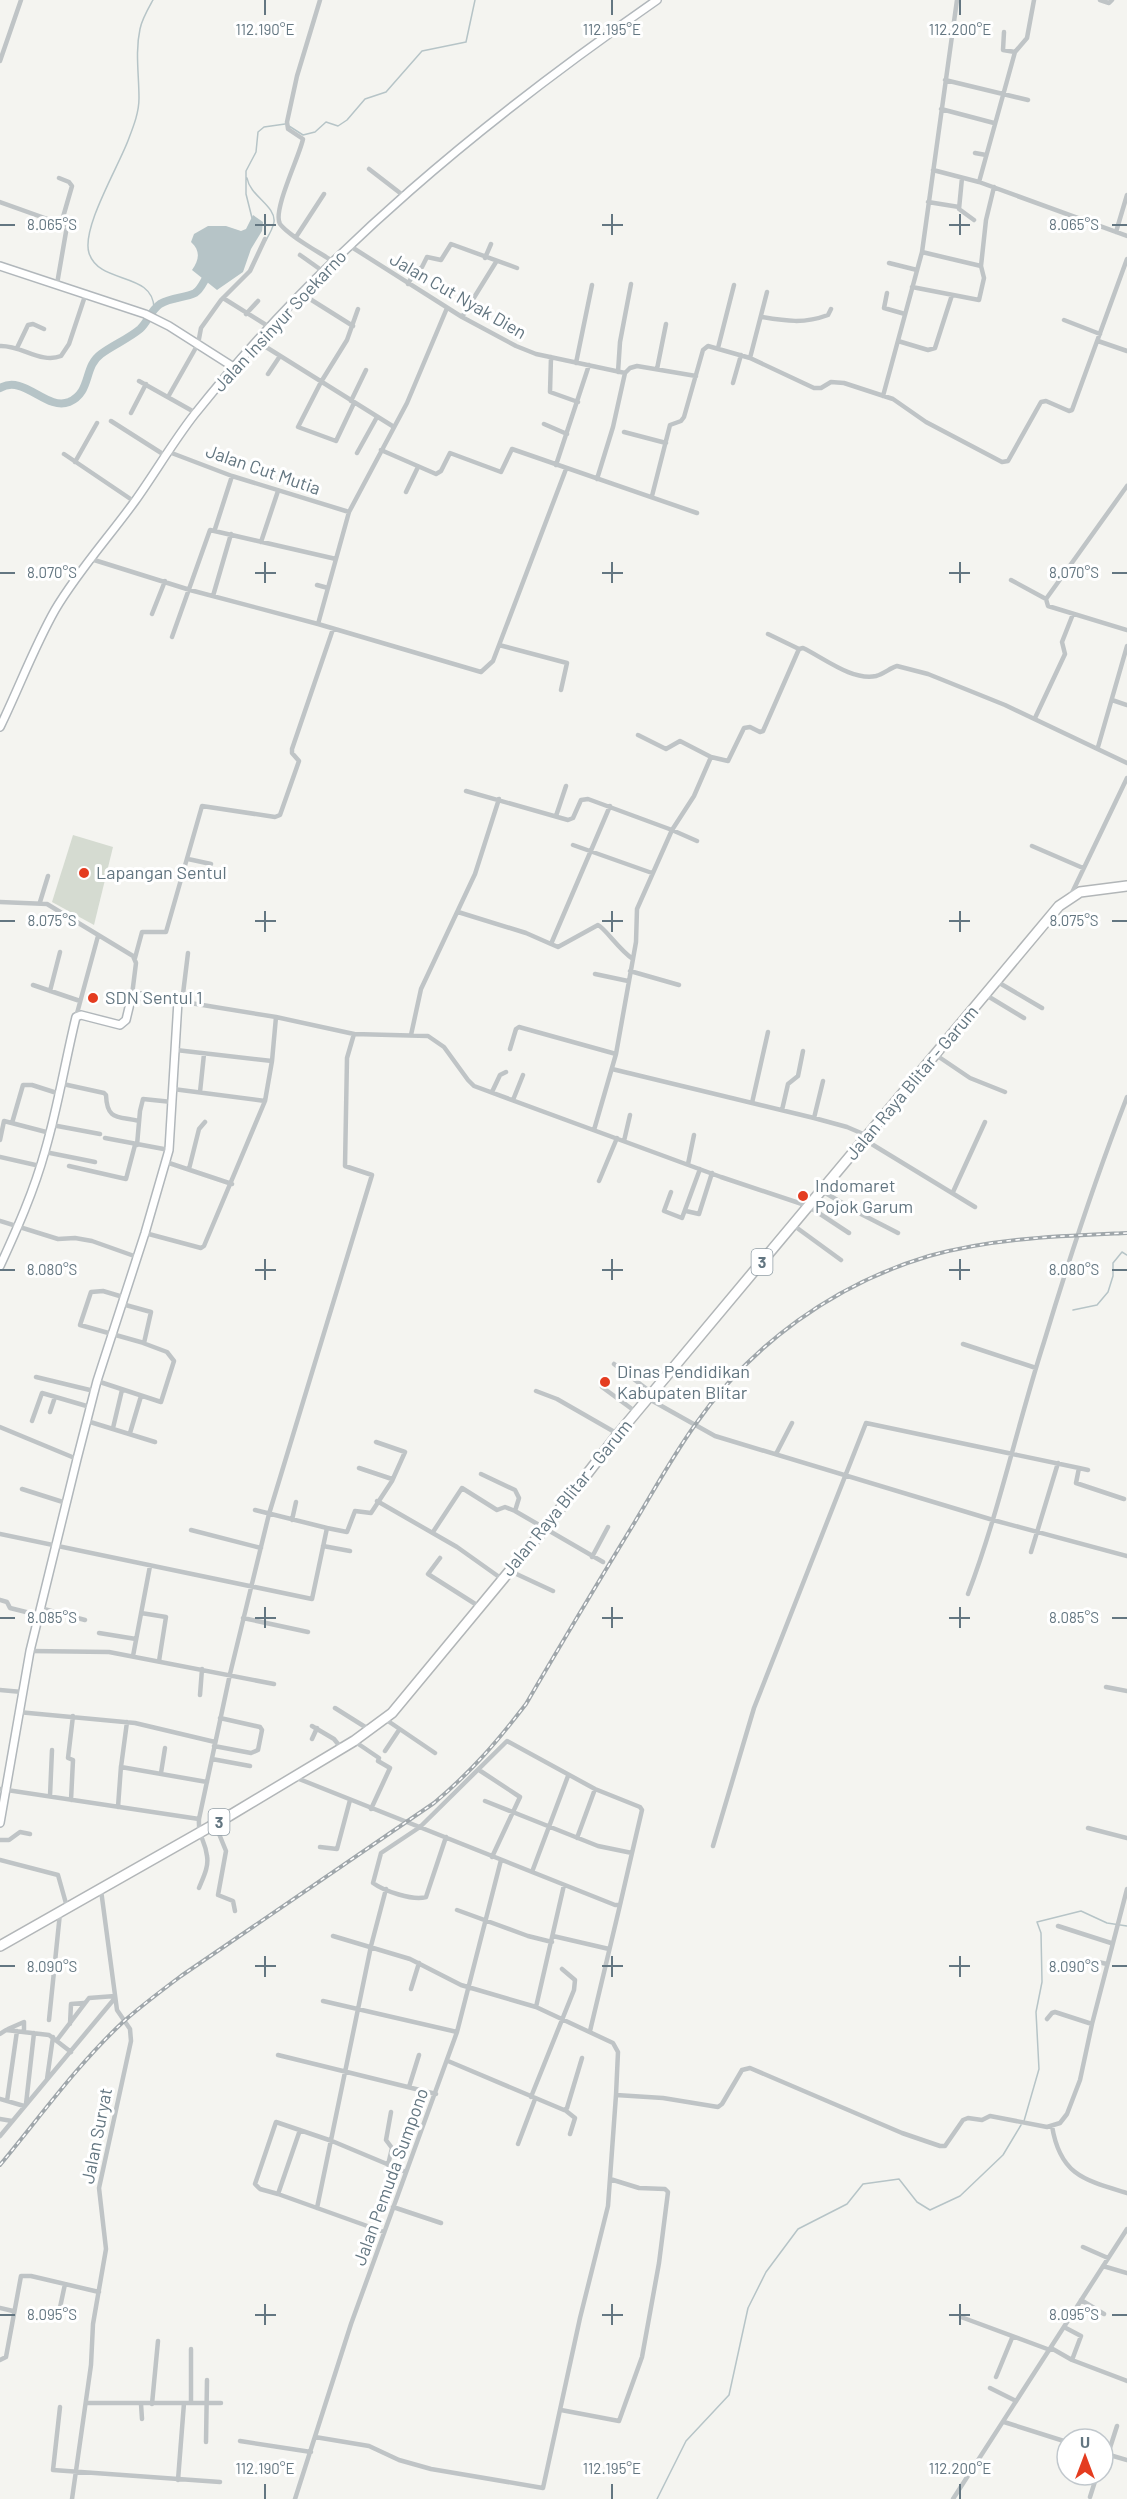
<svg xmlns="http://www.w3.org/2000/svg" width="1127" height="2499" font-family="Barlow,sans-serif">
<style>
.green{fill:#d5dbd1}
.water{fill:#b6c4c7}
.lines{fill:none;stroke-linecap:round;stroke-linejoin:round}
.stream{stroke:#b6c4c7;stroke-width:1.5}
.river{stroke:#b6c4c7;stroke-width:8}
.secondary-casing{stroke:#b1b7bb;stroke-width:10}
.highway-casing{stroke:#b2b6b8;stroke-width:12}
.street{stroke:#bfc4c6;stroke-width:4.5}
.secondary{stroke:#fff;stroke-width:7}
.highway{stroke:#fff;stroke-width:9}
.rail-casing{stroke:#a0a7ab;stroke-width:4}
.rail{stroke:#fff;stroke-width:1.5;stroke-dasharray:4.5;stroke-linecap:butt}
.ticks{fill:none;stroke:#637681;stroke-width:2}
.poi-dot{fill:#e43c20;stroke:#fff;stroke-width:2}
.labels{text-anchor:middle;stroke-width:6;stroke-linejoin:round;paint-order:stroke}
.shield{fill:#fff;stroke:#929fa7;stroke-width:1.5}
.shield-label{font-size:16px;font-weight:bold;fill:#637681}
.street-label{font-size:18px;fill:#637681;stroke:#fff}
.poi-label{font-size:18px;fill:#637681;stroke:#fff;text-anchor:start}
.ticks-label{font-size:15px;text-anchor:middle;fill:#637681;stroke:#fff;stroke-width:6;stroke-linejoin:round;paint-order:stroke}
</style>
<rect width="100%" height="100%" fill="#f4f4f0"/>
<path class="green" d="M73,835l40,12 -19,78 -42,-23z"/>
<path class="water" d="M253,215l10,7 -1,9 -11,18 -8,23 -26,18 -25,-20c7,-10 9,-19 -1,-28l3,-8 14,-8h18l15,5 5,-2z"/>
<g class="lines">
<path class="stream" d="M153,0c-5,9 -11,19 -13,29 -5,23 -1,46 -1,69 0,14 -5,27 -10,40 -9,26 -48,90 -40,115 10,32 64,18 65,55
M289,126l14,9 12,-3 11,-10 12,4 9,-6 18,-21 21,-7 36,-41 44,-9 9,-42
M247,178c3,18 29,28 27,44 -1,6 -5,13 -8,18
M252,218l-6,-24v-23l10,-19 2,-20 6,-5 21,-3
M1073,1310l24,-5 11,-13 5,-16v-13l9,-11 5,3
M1024,2121l15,-52 -3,-57 6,-30 -1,-49 -4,-11 44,-11 26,12 20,3
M657,2499l29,-58 43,-46 19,-87 18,-36 32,-43 49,-25 16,-20 36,-5 18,23 13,8 30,-14 43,-41 18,-30"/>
<path class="river" d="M0,388c24,-14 46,23 69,14 23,-10 14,-35 32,-48 12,-9 27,-15 39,-25 8,-7 10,-18 20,-25 12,-7 25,-6 35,-11 5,-3 8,-10 11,-15"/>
<g class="secondary-casing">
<path id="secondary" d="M0,266l145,48 24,12 66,42
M0,727c19,-39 34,-80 55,-117 23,-39 54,-73 80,-109 20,-28 38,-59 59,-86 129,-163 293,-297 463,-415
M0,1266c17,-37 34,-75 45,-115 13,-44 20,-89 31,-134l5,-2 39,10 6,-5 6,-25 46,6 -9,149 -24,83 -48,148 -20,78 -47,192 -30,172"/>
</g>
<g class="highway-casing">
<path id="highway" d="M0,1946l229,-130 125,-75 38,-28 154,-186 72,-93 441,-528 21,-14 47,-6"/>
</g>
<path class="street" d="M320,0l-23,76 -10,46 1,7 15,10c-3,16 -31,72 -23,85 10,13 39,28 54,38
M1100,0l9,3 3,-3
M1004,32l-1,18 12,2
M0,61l21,-61
M945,80l83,20
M941,109l53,14
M975,153l11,2
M369,169l35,27
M933,170l46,12 148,54
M59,178l10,4 3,4 -11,38
M962,178l-3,31 15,11
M979,182l36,-130 12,-14 7,-38
M0,202l67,24 -10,58
M928,202l31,5
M1116,232l11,-37
M296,237l28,-43
M350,246l112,71 54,29 20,8 89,19 5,-5 7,-2 59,10
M922,252l59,14 5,-46 8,-33
M300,255l24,17
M485,258l6,-14
M889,263l28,7
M408,284l8,-15 6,-2 5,-10 14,3 10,-16 66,24
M912,287l67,13 5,-22 -3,-12
M887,293l-3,15 21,6
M302,294l51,32
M223,298l48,30
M246,314l12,-13
M462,317l34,-55
M762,317c24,4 42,7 66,-2l3,-6
M1064,320l36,14
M898,341l30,9 7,-2 17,-53
M1098,341l29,10
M258,342l136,85
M0,346c21,-1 41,18 61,10l8,-12 17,-51
M17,348l11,-23 5,-1 11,5
M718,348l16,-63
M551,357l-1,35 28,10
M750,358l17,-66
M576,363l16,-78
M657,369l9,-45
M618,372l2,-30 11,-58
M268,374l12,-18
M139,381l57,32
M733,383l8,-28
M883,396l39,-144 35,-252
M168,397l30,-53 3,-16 20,-28 29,-29 15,-32
M351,401l15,-31
M354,403l-18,38 -38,-14 23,-45 26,-42 11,-31
M131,413l15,-29
M111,421l55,35
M544,424l23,10
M624,432l42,11
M381,450l55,24 5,-3 9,-18 51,19 11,-23 185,64
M169,452l63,24 117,36
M357,453l20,-36
M64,454l71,48
M75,462l22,-39
M556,465l33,-100
M597,479l16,-52 12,-54
M1127,486l-81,113 2,7 79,24
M406,492l12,-25
M652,496l18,-71 11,-4 3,-4 19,-67 5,-4 42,12 64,30h7l10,-6 13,1 49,16 33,23 76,40 6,-1 33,-59 5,-1 23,10 3,-1 55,-151
M215,529l17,-53
M261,542l17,-51
M91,559l99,31 128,34 163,48 12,-11 73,-192
M1011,580l35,19
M317,585l11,3
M213,596l18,-62
M152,614l13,-33
M318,624l31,-112 58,-109 40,-95
M768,634l31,15
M172,637l38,-107 126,29
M499,645l68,18 -6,27
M1112,700l15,5
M1035,718l30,-64 -3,-12 11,-28
M638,735l28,14 14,-8 31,16 17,4 16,-33 6,-1 10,5 3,-1 36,-82 4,-1c21,10 49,33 73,28 8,-2 14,-8 21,-10l31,8 77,31 122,58
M1098,747l29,-101
M466,791l102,29 5,-2 8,-18 7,-1 84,31 22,-34 17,-39
M556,816l10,-30
M573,845l79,28
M1032,846l51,22
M188,859l23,5
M1070,897l57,-119
M0,902l47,2 86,52 3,7 -4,32
M40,902l8,-26
M458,912l68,21 25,11 59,-138
M551,944l7,3 40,-22c7,3 22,26 35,34
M135,958l7,-26h24l36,-126 73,11 5,-2 19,-54 -7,-8v-4l41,-120
M630,971l49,14
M595,974l33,7
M996,981l46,27
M33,985l47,16
M50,991l10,-39
M986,995l38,23
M178,1001l98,16 78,17 74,2 16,11 24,33 6,6 247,91 87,29 41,27
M182,1002l6,-49
M76,1017l22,-81
M411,1035l10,-46 54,-115 24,-75
M510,1049l6,-20 3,-2 97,27
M176,1050l96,11
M936,1055l34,23 35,14
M612,1069l202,49 33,9 21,9
M63,1084l41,9 2,2c1,26 12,21 33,26
M173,1089l92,12
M200,1092l4,-38
M492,1092l8,-17 6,-3
M513,1100l10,-25
M752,1103l16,-71
M782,1110l6,-26 10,-8 5,-25
M814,1118l9,-37
M12,1123l11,-38h9l28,9
M52,1125l48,9
M594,1130l22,-76 20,-112 1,-33 35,-79 25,11
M105,1138l64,12
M0,1140l4,-19 46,12
M865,1140l110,67
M624,1141l6,-26
M137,1145l3,-34 3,-12 29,3
M45,1152l50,10
M0,1157l40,9
M166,1162l66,22
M688,1164l6,-29
M69,1166l57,13 9,-34
M189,1169l10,-40 6,-7
M599,1181l18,-43
M822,1191l39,23 6,-9
M671,1192l-7,19 18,7 18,-49
M953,1192l32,-70
M686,1211l13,3 13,-41
M861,1214l37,19
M0,1221l58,18 17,-1 17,3 45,16
M793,1225l48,35
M145,1233l56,15 3,-2 61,-145 7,-40 4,-44
M122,1304l29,8 -7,31 -64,-18 11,-33 12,-1 20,6
M963,1344l73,24
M614,1364l38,29
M36,1377l58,14
M97,1381l64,21 13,-41 -7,-9 -24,-9
M602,1387l34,25
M536,1391l21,8 61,35
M649,1399l66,37 278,84 134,36
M50,1412l5,-15
M32,1421l10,-28 48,14
M87,1421l68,21
M0,1427l77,32
M113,1428l9,-38
M130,1433l11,-37
M776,1454l16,-31
M359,1468l33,11
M1079,1468l9,2
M481,1474l34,16 4,8 -4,13 88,51
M22,1489l44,14
M377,1501l80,46 45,32
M292,1520l4,-18
M327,1528l20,4 8,-21 16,2 21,-32 13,-29 -29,-10
M191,1530l70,18
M433,1532l29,-44 35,22 8,-3 10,4
M0,1534l312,65 15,-71 -72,-18
M323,1546l27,5
M1031,1552l27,-89
M592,1557l16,-30
M440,1558l-12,16 52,33
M510,1571l43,20
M968,1594c31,-82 49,-168 76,-252 25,-83 52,-165 83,-245
M0,1600l7,2 3,6 28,7
M40,1608l45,12
M141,1613l25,4 -7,44
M243,1618l65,14
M99,1633l37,6
M30,1651l79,1 165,32
M133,1656l17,-90
M1106,1687l21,4
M0,1690l22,2
M200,1695l2,-26
M335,1708l35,22
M18,1712l117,11 80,19
M385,1719l50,34
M127,1722l-6,45 86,15
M312,1726l22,13 8,10
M312,1739l5,-11
M354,1741l25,17 -1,3 12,7 -19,41
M214,1746l37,7 7,-3 4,-20 -2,-3 -40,-9
M385,1751l14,-21
M212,1759l38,7
M479,1770l41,27 -28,60
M161,1773l4,-25
M294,1777l321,128h5l12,-52 -34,-7 -113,-45
M0,1789l199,30
M50,1796l2,-46
M71,1800l2,-40 -5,-2 5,-42
M118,1807l3,-41
M215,1824l11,27 -8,44 15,6 2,10
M1088,1828l39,10
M446,1837l-20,60c-13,4 -42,-6 -53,-14l8,-30 39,-26 87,-86 88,48 45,18 2,3 -10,43
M577,1838l18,-49
M0,1840h9l11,-8 10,2
M713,1846l41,-138 112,-285 213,45 -3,15 48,16
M320,1847l17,2 13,-49
M0,1860l58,15 9,32
M532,1872l36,-96
M199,1888c4,-10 10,-21 8,-32 -2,-17 -9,-18 -8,-37l31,-145 39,-160 103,-339 -27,-9 2,-108 7,-24
M457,1910l71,26 24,6
M1058,1926l53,17
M333,1936l77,23 51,26 75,22 77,36 5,9 -2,43
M553,1936l56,13
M1071,1963l10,3 8,-6 18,4
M411,1989l8,-26
M323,2001l134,31
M536,2007l28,-122
M1047,2019l5,-6 3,-1 37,12
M49,2020l11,-107
M70,2024l1,-20 13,-1
M8,2029l16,-7v10
M590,2031l30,-126
M0,2034l6,-4 43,5 22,17
M57,2040l32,-42 26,-2
M278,2055l158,39
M448,2061l116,49 3,-2 15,-50
M47,2079l6,-42
M409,2087l10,-32
M531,2097l43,-107 1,-10 -13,-11
M0,2099l24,7
M7,2101l10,-70
M26,2104l8,-71
M565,2110l10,8 -5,16
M0,2119l12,2
M1052,2126c8,49 32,54 75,67
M300,2130l-22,64 106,38
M0,2136l115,-138
M518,2144l17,-45
M388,2165l4,-17 -6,-8 5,-28
M278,2194l-18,-5 -5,-5 21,-62 56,19 74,31
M393,2207l48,16
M317,2208l54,-262 15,-57
M1083,2247l25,11
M1103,2266l24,7
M1081,2300l23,14
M0,2308l13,3
M58,2317l7,-33
M961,2317l89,33
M1064,2327l17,9 -9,24
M1051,2348l21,12 55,21
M191,2349v54
M0,2360l6,-3 15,-81h10l68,16
M996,2377l16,-39
M990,2388l26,13
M86,2403h135
M141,2404l1,15
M152,2404l6,-63
M60,2407l-7,63 167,12
M561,2410l58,11 23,-64 17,-94 9,-71 -3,-3 -26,-1 -29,-9
M1004,2422l63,20
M315,2437l54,9 30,14 32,9 112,19 37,-170 28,-112 8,-111 47,3 55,9 4,-3 20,-34 8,-2 152,65 38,13h5l18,-26 5,-2 14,2 8,-4 57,11 13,-4 7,-9 13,-34 12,-56 35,-135
M240,2441l71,11
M206,2442l1,-62
M1103,2453l24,7
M1108,2454l9,-28
M178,2480l6,-77
M1090,2497l7,-22
M72,2499l19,-134 2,-41 13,-75 -7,-61 32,-147 -1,-12 -13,-19 -16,-120
M295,2499l56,-175 106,-292 44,-172
M953,2499l174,-270"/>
<use href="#secondary" class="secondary"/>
<use href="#highway" class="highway"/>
<g class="rail-casing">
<path id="rail" d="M0,2165c40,-48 77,-100 123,-143 18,-16 38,-31 58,-46l253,-173c38,-32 62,-60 92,-99 35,-60 71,-120 107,-179 20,-33 39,-68 62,-100 56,-81 140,-141 234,-169 64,-18 132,-20 198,-23"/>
</g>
<use href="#rail" class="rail"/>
</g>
<path class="ticks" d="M265,0v15M612,0v15M960,0v15M265,214v21M612,214v21M960,214v21M0,225h15M255,225h21M602,225h21M949,225h21M1112,225h15M265,562v21M612,562v21M960,562v21M0,573h15M255,573h21M602,573h21M949,573h21M1112,573h15M265,911v21M612,911v21M960,911v21M0,921h15M255,921h21M602,921h21M949,921h21M1112,921h15M265,1259v21M612,1259v21M960,1259v21M0,1270h15M255,1270h21M602,1270h21M949,1270h21M1112,1270h15M265,1607v21M612,1607v21M960,1607v21M0,1618h15M255,1618h21M602,1618h21M949,1618h21M1112,1618h15M265,1956v21M612,1956v21M960,1956v21M0,1966h15M255,1966h21M602,1966h21M949,1966h21M1112,1966h15M265,2304v21M612,2304v21M960,2304v21M0,2315h15M255,2315h21M602,2315h21M949,2315h21M1112,2315h15M265,2484v15M612,2484v15M960,2484v15"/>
<g class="poi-dot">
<circle cx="84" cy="873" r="6"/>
<circle cx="93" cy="998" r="6"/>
<circle cx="803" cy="1196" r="6"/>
<circle cx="605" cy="1382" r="6"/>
</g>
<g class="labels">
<g class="shield">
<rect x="751.5" y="1249" width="21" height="26" rx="4.5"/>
<rect x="208.5" y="1809" width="21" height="26" rx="4.5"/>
</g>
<g class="shield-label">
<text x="762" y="1268">3</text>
<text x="219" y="1828">3</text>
</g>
<g class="street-label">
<text transform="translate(458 296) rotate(30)" y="6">Jalan Cut Nyak Dien</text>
<text transform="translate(280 321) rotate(-47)" y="6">Jalan Insinyur Soekarno</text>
<text transform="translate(263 470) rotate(19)" y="6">Jalan Cut Mutia</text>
<text transform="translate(912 1083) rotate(-50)" y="6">Jalan Raya Blitar - Garum</text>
<text transform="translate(567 1498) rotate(-51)" y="6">Jalan Raya Blitar - Garum</text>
<text transform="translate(97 2136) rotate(-79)" y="6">Jalan Suryat</text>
<text transform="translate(391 2177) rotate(-70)" y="6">Jalan Pemuda Sumpono</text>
</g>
<g class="poi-label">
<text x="96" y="879">Lapangan Sentul</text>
<text x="105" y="1004">SDN Sentul 1</text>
<text x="815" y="1192">Indomaret<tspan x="815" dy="21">Pojok Garum</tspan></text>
<text x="617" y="1378">Dinas Pendidikan<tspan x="617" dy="21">Kabupaten Blitar</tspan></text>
</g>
</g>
<g class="ticks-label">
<text x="265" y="35">112.190°E</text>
<text x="612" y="35">112.195°E</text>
<text x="960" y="35">112.200°E</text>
<text x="52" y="230">8.065°S</text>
<text x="1074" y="230">8.065°S</text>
<text x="52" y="578">8.070°S</text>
<text x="1074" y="578">8.070°S</text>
<text x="52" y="926">8.075°S</text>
<text x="1074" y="926">8.075°S</text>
<text x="52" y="1275">8.080°S</text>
<text x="1074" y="1275">8.080°S</text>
<text x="52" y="1623">8.085°S</text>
<text x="1074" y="1623">8.085°S</text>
<text x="52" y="1972">8.090°S</text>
<text x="1074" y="1972">8.090°S</text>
<text x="52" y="2320">8.095°S</text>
<text x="1074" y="2320">8.095°S</text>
<text x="265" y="2474">112.190°E</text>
<text x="612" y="2474">112.195°E</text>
<text x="960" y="2474">112.200°E</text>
</g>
<g transform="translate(1085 2457)"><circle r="28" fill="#ffffff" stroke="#c1c8cd" stroke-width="1.5"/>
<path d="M0-4.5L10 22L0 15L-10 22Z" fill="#e43c20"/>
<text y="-9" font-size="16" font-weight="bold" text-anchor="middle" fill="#637681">U</text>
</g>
</svg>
